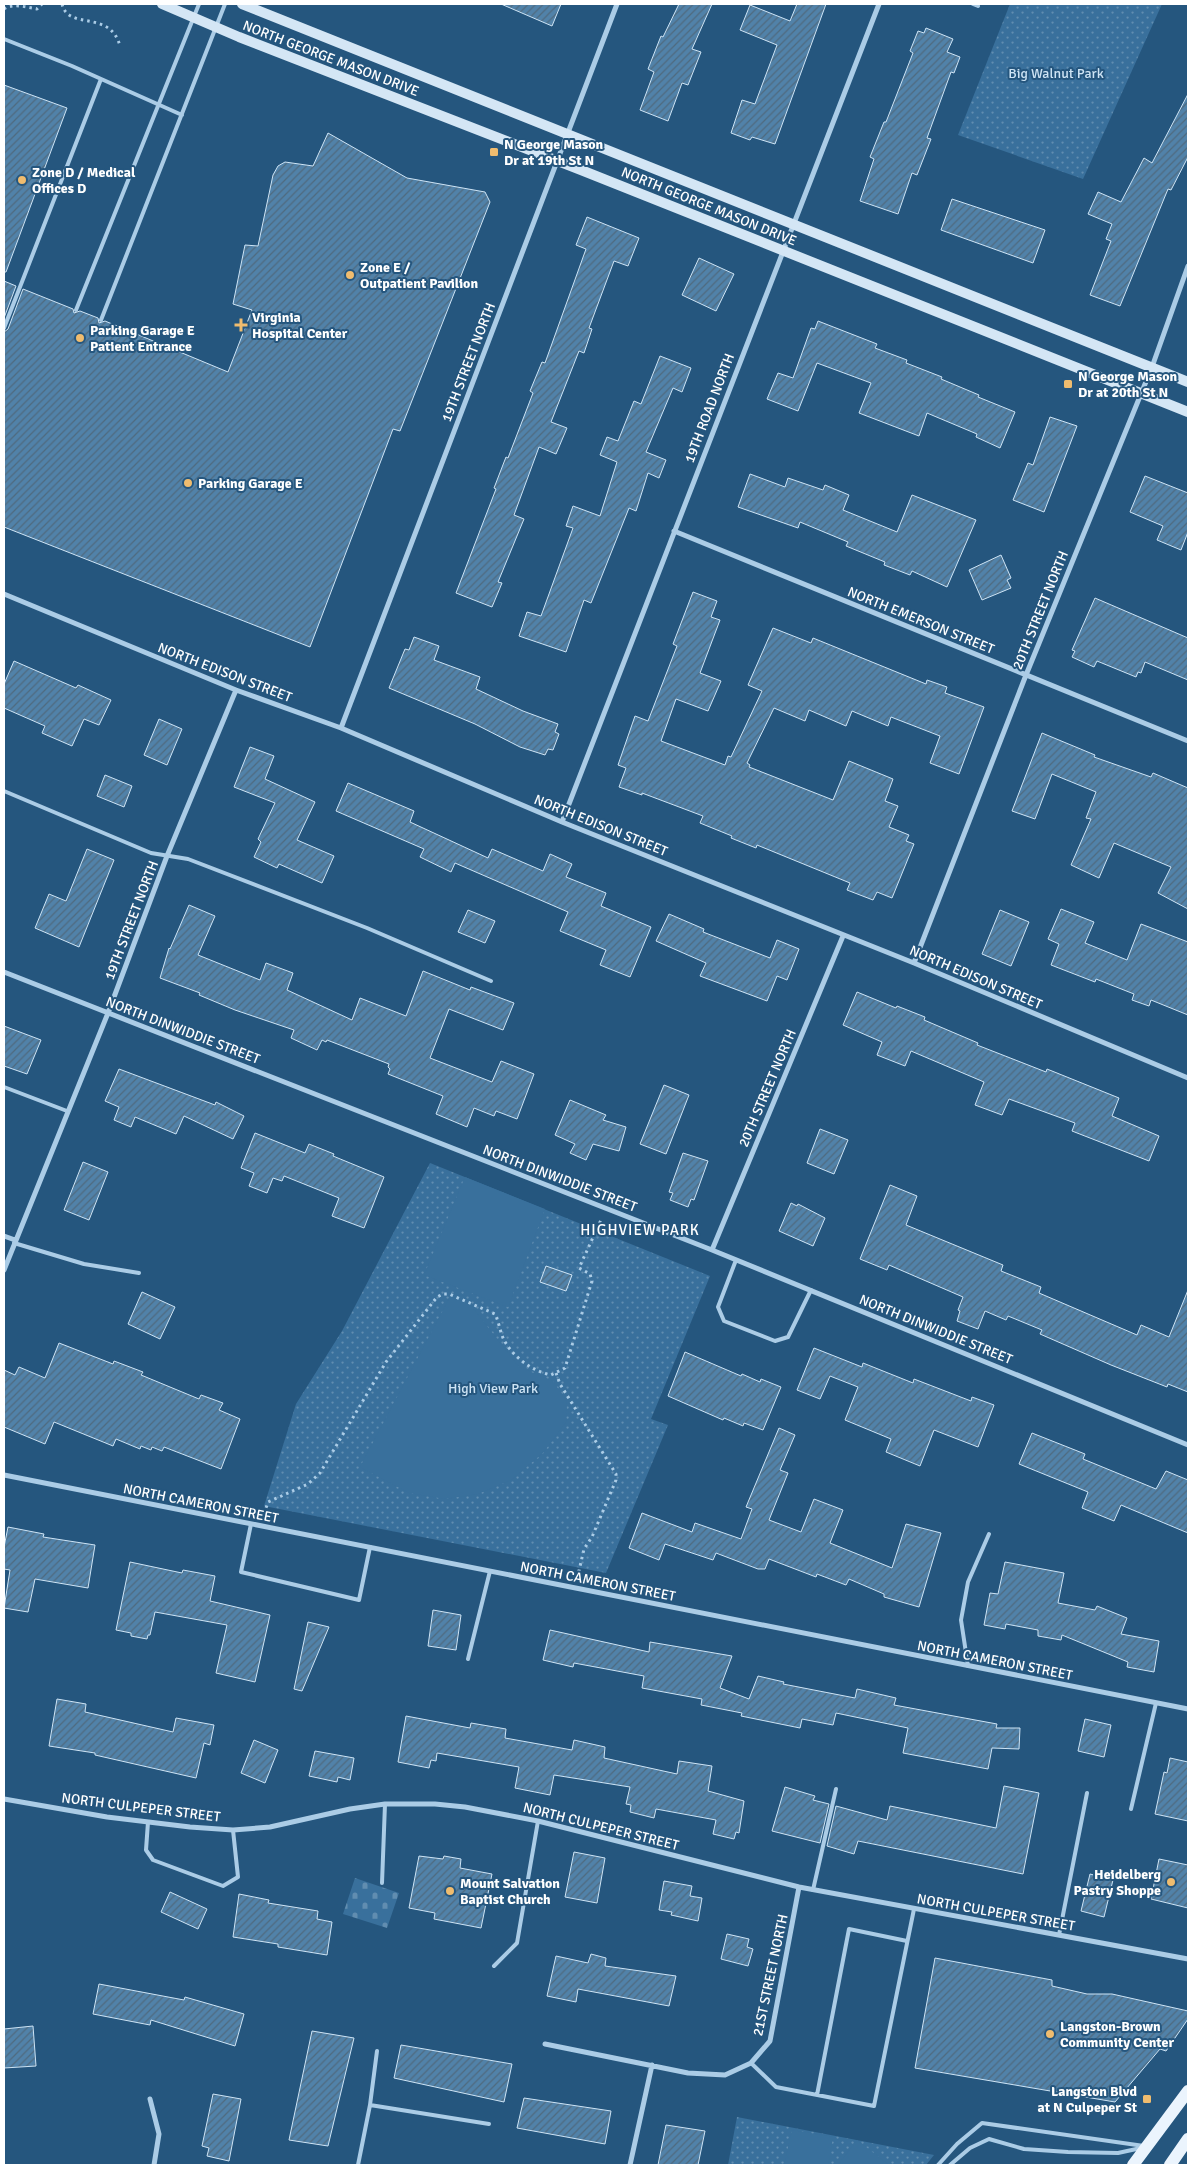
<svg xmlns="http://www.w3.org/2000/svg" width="1192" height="2169" font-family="Signika,sans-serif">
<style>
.green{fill:url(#green-dots)}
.cemetery{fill:url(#cemetery-stones)}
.pitch{fill:#39709c}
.building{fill:url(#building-hatch);stroke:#cee4f5}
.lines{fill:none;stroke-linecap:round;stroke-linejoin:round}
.path{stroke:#abcce6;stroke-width:3;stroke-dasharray:2.5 4;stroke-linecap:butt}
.service{stroke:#abcce6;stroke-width:4}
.minor{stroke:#abcce6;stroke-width:5}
.secondary{stroke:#d4e6f5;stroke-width:10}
.primary{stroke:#ebf4fd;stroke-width:12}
.poi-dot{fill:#efbc6f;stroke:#25567e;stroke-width:2}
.labels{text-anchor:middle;stroke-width:4;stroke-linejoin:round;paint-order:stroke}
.street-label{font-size:14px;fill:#fff;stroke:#25567e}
.park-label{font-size:14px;fill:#cee4f5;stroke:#25567e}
.poi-label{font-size:14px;font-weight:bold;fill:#fff;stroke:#25567e;text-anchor:start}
.neighbourhood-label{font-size:15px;letter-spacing:1px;fill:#fff;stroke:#25567e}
</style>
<defs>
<pattern id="green-dots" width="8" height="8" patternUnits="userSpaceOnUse" patternTransform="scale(1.25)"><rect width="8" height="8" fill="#39709c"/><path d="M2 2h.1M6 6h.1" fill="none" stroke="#618db0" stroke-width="1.8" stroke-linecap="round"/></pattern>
<pattern id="cemetery-stones" width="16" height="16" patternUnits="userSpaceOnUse" patternTransform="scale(1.25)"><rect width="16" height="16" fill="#39709c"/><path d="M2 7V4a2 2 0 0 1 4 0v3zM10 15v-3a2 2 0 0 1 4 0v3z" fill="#618db0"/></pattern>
<pattern id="building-hatch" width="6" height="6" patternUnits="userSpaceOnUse" patternTransform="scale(1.25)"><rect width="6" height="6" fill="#5182a9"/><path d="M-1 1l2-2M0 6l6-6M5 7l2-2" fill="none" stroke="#4f6a7f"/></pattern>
</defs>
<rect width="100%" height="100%" fill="#25567e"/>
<path class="green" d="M1010,4h152l-79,175 -125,-44z
M430,1163l280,113 -59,143 17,6 -62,148 -342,-67 32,-102 46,-73z
M737,2117l197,38 -8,10h-198z"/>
<path class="cemetery" d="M355,1878l44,15 -12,35 -44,-14z"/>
<path class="pitch" d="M465,1177l80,32 -37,98 -84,-32z
M462,1294l57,73 34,14 14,21 -1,20 -23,31 -32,27 -33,14 -33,5 -36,-6 -49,-26 91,-172z
M792,2130l41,7 -5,28h-44z
M857,2140l32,25h-51z"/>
<path class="building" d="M501,4h60l-9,22z
M679,4h33l-20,45 9,3 -13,33 -6,-2 -14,38 -28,-11 14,-38 -6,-3 13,-33 2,1z
M797,4h29l-51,140 -23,-7 -2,3 -19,-7 11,-33 13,4 22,-59 -37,-15 10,-25 40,16z
M926,28l27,11 -6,13 13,5 -6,16 -3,-1 -24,66 4,1 -14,36 -5,-2 -14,41 -38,-13 14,-42 -4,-2 14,-35h2l27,-69 -3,-2 8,-20 6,2z
M4,85l63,23 -61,164h-2z
M1188,94v63l-17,33 -3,-1 -48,117 -30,-11 21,-54 -5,-2 6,-15 -24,-10 10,-22 23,10 23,-44 8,5z
M328,133l79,45 78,14 5,10 -90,229 -7,-2 -83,218 -306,-120v-195l4,-3 15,-40 50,20 1,4 6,-2 18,7 1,5 6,-2 123,51 24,-62 -19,-6 12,-59 13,1 15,-71 5,-9 7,-4 28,4z
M952,199l93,31 -12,33 -92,-33z
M587,217l52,21 -11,28 -14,-5 -25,67 3,1 -8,24 -5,-2 -28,71 16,6 -11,26 -17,-7 -25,68 10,4 -26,63 4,1 -10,24 -36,-14 40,-104 -2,-1 12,-31 2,1 25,-65 -3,-2 12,-29 3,1 41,-114 -10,-4z
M699,258l35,16 -18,37 -34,-16z
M4,281l12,5 -12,32z
M818,321l59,23 -2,4 32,12 -1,3 36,14 -1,2 38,16 -1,2 37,15 -15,36 -24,-11 1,-3 -50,-21 -8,23 -60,-23 12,-30 -54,-20 -19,48 -31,-12 11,-26 15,5 18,-50 4,1z
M660,356l31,12 -9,24 -9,-4 -27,64 20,8 -7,18 -11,-5 -12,38 -7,-3 -38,95 -7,-3 -18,52 -47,-16 8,-24 14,4 32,-88 -7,-2 7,-20 27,10 17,-54 -17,-7 7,-18 11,4 16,-40 7,3z
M1050,417l27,9 -33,86 -31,-12 15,-37 5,2z
M750,474l35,13 3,-9 35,12 2,-5 24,10 -6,15 54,22 15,-37 64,25 -29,67 -35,-16 -2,4 -26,-10 1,-3 -39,-16 2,-4 -48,-20 -2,6 -60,-21z
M1145,476l43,17v39l-7,18 -24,-10 6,-14 -33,-14z
M1001,555l10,23 -4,2 4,8 -29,12 -13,-30z
M693,592l24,9 -6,16 9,3 -20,53 21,8 -13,30 -32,-12 -15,42 64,24 3,-9 3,1 31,-66 -14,-6 25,-57 38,15 2,-5 113,46 1,-4 20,7 -2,6 39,14 -25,67 -29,-11 10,-27 -49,-19 -3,9 -36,-15 -6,15 -37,-16 -4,11 -31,-13 -27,55 3,2 -1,2 84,33 16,-39 44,18 -8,22 13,5 -9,21 20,8 -3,6 8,3 -22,54 -15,-6 -4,8 -26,-10 3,-7 -93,-38 -1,3 -25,-10 1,-2 -32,-13 3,-7 -61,-23v2l-23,-8 7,-19 -8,-3 17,-49 13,5 29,-75 -4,-2z
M1095,598l93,40v42l-43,-18 -4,11 -3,-1 -2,5 -39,-16 -3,6 -22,-10 3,-6 -3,-1z
M414,637l25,9 -5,14 46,17 -4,12 47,22 35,13 -3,8 4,2 -6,16 -5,-1 -3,6 -25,-8 -45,-23 -86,-36 16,-39 4,1z
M14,661l62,27 2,-3 33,15 -12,25 -15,-6 -12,27 -30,-13 3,-7 -41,-18v-24z
M159,719l23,10 -15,36 -23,-10z
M1042,733l53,22 -1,2 57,20 2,-4 35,15v121l-30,-16 13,-26 -57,-24 -15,35 -28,-13 20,-46 -5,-1 10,-26 -44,-18 -17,45 -23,-8z
M250,747l24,9 -9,23 50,23 -18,38 37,16 -12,27 -43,-19 -2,4 -23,-11 7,-15 -3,-3 17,-36 -41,-16z
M105,775l27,11 -8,21 -27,-11z
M348,783l66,28 -4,11 78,36 4,-9 51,22 7,-17 22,10 -6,13 40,16 -5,13 50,21 -21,50 -30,-12 6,-15 -46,-19 8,-19 -113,-49 -4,9 -31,-15 4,-8 -88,-38z
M87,849l27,11 -35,87 -44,-19 14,-34 17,7z
M189,905l26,11 -17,39 62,25 6,-17 27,10 -6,17 65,30 8,-22 46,18 17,-45 47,19 1,-3 43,16 -11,27 -54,-21 -19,49 62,24 9,-21 33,13 -17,45 -21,-8 -2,5 -20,-8 -7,19 -31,-13 7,-18 -55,-22 2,-5 -2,-2 1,-3 -62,-24 -1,2 -4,-2 -5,10 -26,-12 3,-8 -59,-20 -36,-15 1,-2 -40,-15 9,-30 1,1z
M1061,909l33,13 -9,21 42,17 14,-36 47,18v73l-37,-15 -2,6 -17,-6 2,-6 -38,-15 -1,3 -44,-17 8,-21 -11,-5z
M468,910l27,11 -10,22 -27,-11z
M1000,910l29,12 -18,44 -29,-12z
M669,914l35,15 -1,3 67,26 7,-18 22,9 -12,31 -10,-4 -10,25 -67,-25 6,-13 -50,-22z
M857,992l39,16 1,-2 28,11 -1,3 54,23 -1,2 69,27 1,-3 72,29 -7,18 47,20 -10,25 -77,-30 3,-8 -66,-24 -7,16 -27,-10 9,-23 -73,-31 -6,15 -28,-11 5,-13 -39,-17z
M4,1026l37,14 -14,34 -23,-8z
M119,1069l96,36 1,-3 28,14 -11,23 -49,-23 -8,18 -41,-17 -4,10 -17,-7 5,-13 -14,-6z
M664,1085l25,10 -23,59 -26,-10z
M570,1100l36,15 -3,5 23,7 -7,24 -26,-7 -7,16 -16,-7 5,-9 -20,-9z
M820,1129l28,11 -14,34 -27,-11z
M255,1133l50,20 4,-9 25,10 -1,2 51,21 -20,51 -32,-12 7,-18 -55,-22 -2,5 -9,-3 -6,15 -18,-7 5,-13 -13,-5z
M683,1153l25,8 -14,39 -3,-1 -3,8 -18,-7 3,-7 -4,-1z
M83,1162l25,10 -19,48 -25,-10z
M890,1185l27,11 -11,29 97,40 -2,6 40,16 -2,6 98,42 4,-10 28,12 19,-47v102l-20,-8 -1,3 -56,-22 -71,-31 2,-4 -34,-14 -2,4 -21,-9 -7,18 -21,-8 3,-10 -2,-1 5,-13 -74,-32 -2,5 -27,-11z
M791,1203l6,3 1,-2 27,14 -12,28 -34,-15z
M546,1266l26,9 -6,16 -26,-9z
M142,1292l33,15 -15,32 -32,-15z
M59,1343l54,21 1,-3 29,11 -2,3 58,24 2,-4 22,8 -4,7 21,9 -19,50 -57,-22 -2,4 -10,-4 -1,3 -10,-4 -1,3 -24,-10 -3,7 -59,-24 -9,22 -41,-17v-57l11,5 4,-8 26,11z
M814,1348l48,19 1,-4 50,20 1,-4 57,22 1,-4 22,8 -16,42 -44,-17 -14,36 -34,-14 5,-13 -46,-19 13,-33 -28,-11 -10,23 -23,-9z
M685,1352l56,24 1,-2 18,8 1,-3 20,8 -18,43 -19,-7 -1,3 -19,-8 -1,2 -55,-24z
M779,1428l16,7 -15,35 8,3 -19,47 32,12 13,-33 29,11 -13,33 62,25 14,-44 35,9 -22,74 -35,-10v-3l-35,-15 -3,6 -29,-11 -1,3 -47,-18 -4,10h-7l-42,-16 -3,7 -48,-16 -6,16 -30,-12 13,-35 50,19 3,-9 46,16 11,-30 -6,-2z
M1032,1433l53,21 -2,5 73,30 10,-18 22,9v53l-67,-28 -7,16 -32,-13 6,-16 -69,-28z
M8,1527l36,7 -1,3 52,8 -7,43 -53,-9 -7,33 -24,-4 6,-38 -6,-1v-22z
M130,1562l52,11 1,-3 32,6 -5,25 60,14 -15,67 -39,-9 11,-48 -72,-13 -5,23h-2l-1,4 -16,-3v-3l-15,-3z
M1005,1562l59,11 -6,30 37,7 2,-4 30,12 -6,16 38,7 -5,31 -27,-5 1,-5 -66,-27 -1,5 -23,-4v-6l-32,-6 -1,5 -21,-4 6,-32 8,1z
M433,1610l28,5 -5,35 -28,-4z
M308,1622l21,5 -27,64 -8,-2z
M550,1630l99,22 1,-10 82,14 -12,32 29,11 9,-23 26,6 -1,2 72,14 2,-9 39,9 -2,7 103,19 -1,4h24l-1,21 -27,-1 -4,21 -85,-16 5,-25 -72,-15 -3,12 -31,-6 -2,9 -59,-12 1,-3 -41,-8 1,-6 -60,-11 2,-12 -70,-13 -1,4 -30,-7z
M57,1699l29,5 -1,8 88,20 3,-14 38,7 -4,20 -6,-2 -8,35 -101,-23v-2l-46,-7z
M406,1716l64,12 1,-5 35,6 -1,9 67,12 2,-10 31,7 -1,11 73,16 2,-13 33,5 -4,25 36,10 -5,32 -3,-1 -2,7 -21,-5 3,-14 -60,-11 -2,9 -24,-6 1,-7 -5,-1 4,-17 -76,-12 -4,20 -35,-7 4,-21 -82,-14 -1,8 -5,-1 -2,8 -31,-6z
M1085,1719l26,6 -7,32 -26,-6z
M254,1740l24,10 -13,33 -24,-10z
M315,1751l39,7 -4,22 -12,-3 -1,5 -28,-6z
M1170,1758l18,4v59l-33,-7 9,-42 3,1z
M1004,1786l35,7 -16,81 -165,-33 -4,13 -27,-8 9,-40 51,14 3,-14 106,22z
M785,1787l30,9 -2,4 16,4 -9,39 -48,-12z
M574,1852l31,6 -8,45 -32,-6z
M419,1856l24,3 1,-3 17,3 -1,9 32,6 -11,54 -47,-9 1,-6 -26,-5z
M1159,1859l29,6v43l-37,-9z
M1090,1874l23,6 -9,37 -23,-6z
M664,1881l28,5 -2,10 12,2 -4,23 -27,-6 1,-3 -13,-2z
M170,1892l37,17 -9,20 -37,-17z
M239,1894l30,6 -1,3 50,8 -1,8 15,3 -5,33 -49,-8v-3l-45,-7z
M727,1934l22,5 -2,8 6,2 -5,17 -27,-7z
M591,1954l15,4 -1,8 71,10 -7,30 -91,-17 -2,13 -29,-6 9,-40 32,7z
M935,1958l117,22v6l35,8h25l76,17v8l-22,32 -6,-2 -45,53 -200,-34z
M99,1984l85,16 1,-3 59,17 -9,32 -84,-26 -1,5 -57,-11z
M33,2026l3,40 -32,2v-39z
M312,2031l42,7 -26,108 -39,-6z
M401,2045l111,19 -8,38 -110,-24z
M213,2094l28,5 -12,62 -22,-5 2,-8 -7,-2z
M524,2098l87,13 -6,33 -88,-16z
M666,2125l39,6 -7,34h-40z"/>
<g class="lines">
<path class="path" d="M62,4c6,27 48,5 58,42
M4,9c9,-6 22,-2 33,0l5,-5
M556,1373l4,11 56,90v6l-24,57 -8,12 -6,26
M264,1514l4,-12 40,-18 12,-11 66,-111 51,-65 6,-3h6l46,20c4,8 5,18 9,26 9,17 28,31 47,35l14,-7 27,-87 -2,-7 -11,-6 22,-48"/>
<path class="service" d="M973,4l5,2
M4,39l68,27 110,49
M76,310l123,-306
M101,320l124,-316
M4,328l97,-249
M4,791l147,62 37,6 179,69 124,53
M4,1087l63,24
M14,1243l70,21 55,9
M736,1260l-18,47 6,14 51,20 13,-4 23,-47
M251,1524l-10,48 118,28 11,-53
M468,1659l22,-88
M968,1666l-7,-46 7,-38 21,-48
M1131,1809l25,-106
M148,1822l-2,28 7,10 70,26 15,-9 -5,-47
M382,1883l3,-79
M813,1890l23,-101
M1059,1935l28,-142
M494,1966l23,-23 21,-122
M751,2063l25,24 98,19 40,-197
M817,2095l32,-166 58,12
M370,2105l7,-54
M358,2165l12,-60 119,19
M938,2165l19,-21 25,-21 162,23
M950,2165l20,-17 19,-9 35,10 44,3 50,1 23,-5"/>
<path class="minor" d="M674,531l514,210
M4,594l232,96 105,38 221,94 352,141 274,115
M341,728l276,-724
M562,822l317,-818
M914,963l112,-288 126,-308 36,-101
M4,972l708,278 476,195
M4,1236l11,4
M712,1250l131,-314
M4,1270l104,-257 59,-157 69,-166
M4,1475l1184,234
M4,1799l103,18 83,10 43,3 37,-3 80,-18 35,-5h50l30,3 73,14 261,66 389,72
M545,2044l143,29 37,2 26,-12 19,-22 29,-154
M150,2099l9,35 -5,31
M630,2165l22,-100"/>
<path class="secondary" d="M162,4l77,33 342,133 607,242
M242,4l946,378"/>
<path class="primary" d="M1133,2165l55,-74
M1170,2165l18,-26"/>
</g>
<g class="poi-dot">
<rect x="489" y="147" width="10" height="10" rx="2.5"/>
<circle cx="22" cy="180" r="5"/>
<circle cx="350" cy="275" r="5"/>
<path d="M238.5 317.5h5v5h5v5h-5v5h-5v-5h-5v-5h5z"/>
<circle cx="80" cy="338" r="5"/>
<rect x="1063" y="379" width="10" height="10" rx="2.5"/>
<circle cx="188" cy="483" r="5"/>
<circle cx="1171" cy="1882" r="5"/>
<circle cx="450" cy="1891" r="5"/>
<circle cx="1050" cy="2034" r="5"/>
<rect x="1142" y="2094" width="10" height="10" rx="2.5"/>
</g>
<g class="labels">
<g class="street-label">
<text transform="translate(331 58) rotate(21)" y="5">NORTH GEORGE MASON DRIVE</text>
<text transform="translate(709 206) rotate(22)" y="5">NORTH GEORGE MASON DRIVE</text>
<text transform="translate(468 362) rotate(-69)" y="5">19TH STREET NORTH</text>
<text transform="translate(709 408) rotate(-69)" y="5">19TH ROAD NORTH</text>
<text transform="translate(1040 610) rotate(-68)" y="5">20TH STREET NORTH</text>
<text transform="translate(921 620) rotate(22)" y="5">NORTH EMERSON STREET</text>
<text transform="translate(225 672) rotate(21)" y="5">NORTH EDISON STREET</text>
<text transform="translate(601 825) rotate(22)" y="5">NORTH EDISON STREET</text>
<text transform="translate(131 920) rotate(-69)" y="5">19TH STREET NORTH</text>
<text transform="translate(976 977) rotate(23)" y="5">NORTH EDISON STREET</text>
<text transform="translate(183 1030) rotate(21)" y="5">NORTH DINWIDDIE STREET</text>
<text transform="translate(767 1088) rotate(-67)" y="5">20TH STREET NORTH</text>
<text transform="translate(560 1178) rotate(21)" y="5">NORTH DINWIDDIE STREET</text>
<text transform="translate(936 1329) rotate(22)" y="5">NORTH DINWIDDIE STREET</text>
<text transform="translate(201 1503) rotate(11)" y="5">NORTH CAMERON STREET</text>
<text transform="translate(598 1581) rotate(11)" y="5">NORTH CAMERON STREET</text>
<text transform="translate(995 1660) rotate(11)" y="5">NORTH CAMERON STREET</text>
<text transform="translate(141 1807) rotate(7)" y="5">NORTH CULPEPER STREET</text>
<text transform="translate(601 1826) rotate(14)" y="5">NORTH CULPEPER STREET</text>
<text transform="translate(996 1912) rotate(10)" y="5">NORTH CULPEPER STREET</text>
<text transform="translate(770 1975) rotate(-78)" y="5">21ST STREET NORTH</text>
</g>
<g class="park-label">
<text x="1056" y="78">Big Walnut Park</text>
<text x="493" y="1393">High View Park</text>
</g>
<g class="poi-label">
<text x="504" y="149">N George Mason<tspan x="504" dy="16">Dr at 19th St N</tspan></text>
<text x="32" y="177">Zone D / Medical<tspan x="32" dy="16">Offices D</tspan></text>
<text x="360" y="272">Zone E /<tspan x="360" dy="16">Outpatient Pavilion</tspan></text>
<text x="252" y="322">Virginia<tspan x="252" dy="16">Hospital Center</tspan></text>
<text x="90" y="335">Parking Garage E<tspan x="90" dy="16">Patient Entrance</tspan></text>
<text x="1078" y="381">N George Mason<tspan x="1078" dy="16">Dr at 20th St N</tspan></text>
<text x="198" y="488">Parking Garage E</text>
<text x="1161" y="1879" text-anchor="end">Heidelberg<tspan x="1161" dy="16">Pastry Shoppe</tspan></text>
<text x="460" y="1888">Mount Salvation<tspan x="460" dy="16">Baptist Church</tspan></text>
<text x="1060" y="2031">Langston-Brown<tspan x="1060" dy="16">Community Center</tspan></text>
<text x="1137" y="2096" text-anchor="end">Langston Blvd<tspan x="1137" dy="16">at N Culpeper St</tspan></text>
</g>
<g class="neighbourhood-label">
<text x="640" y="1235">HIGHVIEW PARK</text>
</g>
</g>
<rect width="1192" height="2169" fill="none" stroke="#ffffff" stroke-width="10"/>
</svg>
